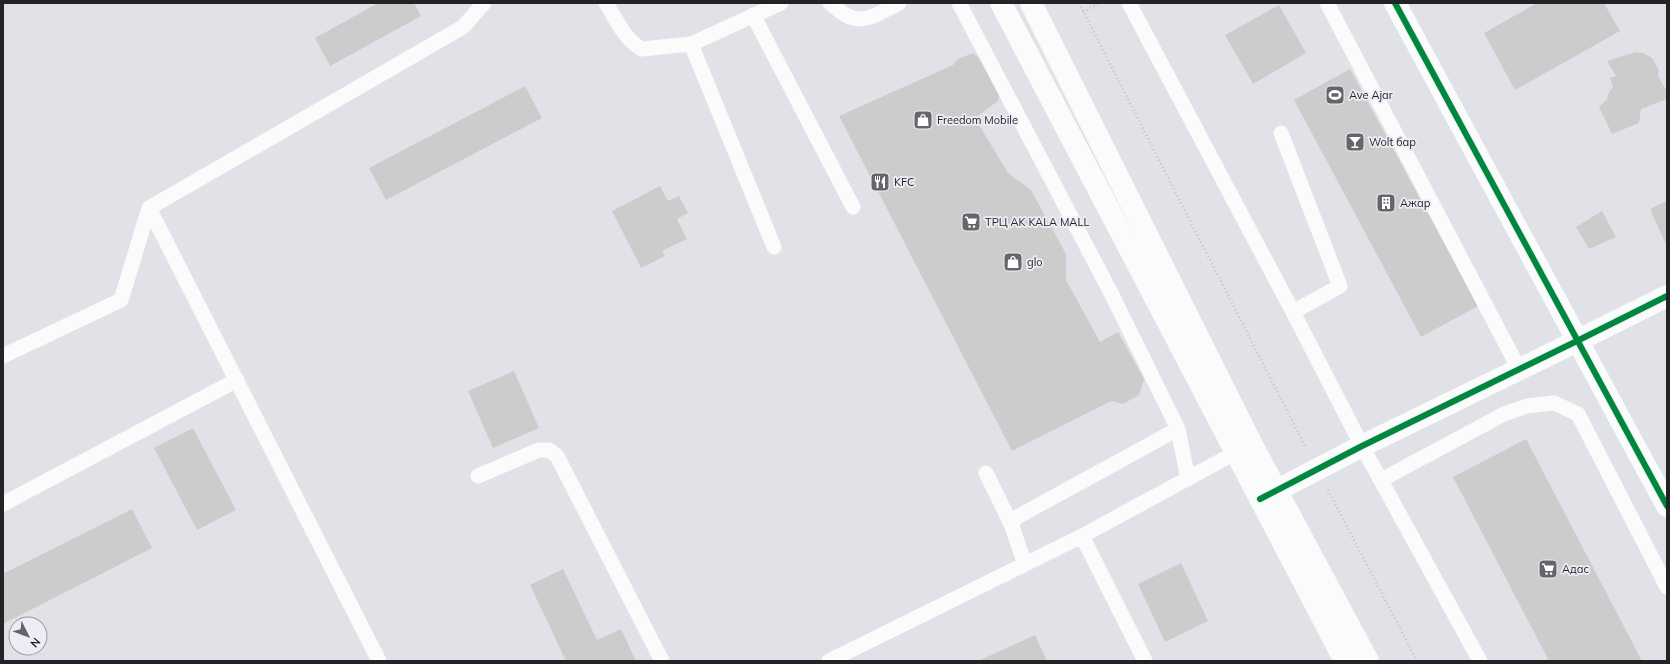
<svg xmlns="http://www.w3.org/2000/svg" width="1670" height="664" font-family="Mulish,sans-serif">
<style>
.building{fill:#cdcccd}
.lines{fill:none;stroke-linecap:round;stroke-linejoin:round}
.path{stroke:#c3c3c5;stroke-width:2.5;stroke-dasharray:1 3;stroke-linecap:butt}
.service{stroke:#fafbfb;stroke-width:15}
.minor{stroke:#fafbfb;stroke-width:22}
.secondary{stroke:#fafbfb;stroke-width:22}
.cycleway-casing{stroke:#ededf6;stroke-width:8}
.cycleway{stroke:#00873e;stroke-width:6}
.labels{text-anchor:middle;stroke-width:3.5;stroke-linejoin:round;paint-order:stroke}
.poi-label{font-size:11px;fill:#222326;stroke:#ededf6;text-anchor:start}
</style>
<rect width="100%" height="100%" fill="#e1e2e7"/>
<path class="building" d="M378,3h36l7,13 -91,50 -15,-28z
M1537,3h67l16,28 -105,59 -31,-57z
M1279,5l27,48 -53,31 -28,-49z
M1636,52l7,1 9,5 7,12 -1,6 9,16v7l-26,10 -2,14 -27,11 -13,-27 8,-8 2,-7 4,-5 -3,-9 6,-2 -9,-15z
M973,53l10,8 17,31 -2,9 -23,17 33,55 23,17 35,64v26l34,62 18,-10 26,47 -5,16 -16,9 -12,-3 -99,50 -173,-335 114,-51 5,-6z
M1350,69l128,237 -57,31 -127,-237z
M525,86l17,32 -156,82 -17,-32z
M660,186l8,15 11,-5 9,17 -11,6 10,20 -25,12 3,5 -24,12 -29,-57z
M1667,201v46l-17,-38z
M1602,211l14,26 -27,12 -13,-22z
M514,371l25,57 -46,20 -25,-57z
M193,428l43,82 -39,20 -43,-82z
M1526,439l116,222h-93l-96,-184z
M132,509l20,39 -149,76v-50z
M1181,563l27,58 -43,21 -27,-58z
M563,569l34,71 24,-11 15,32h-70l-36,-76z
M1035,635l12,26h-69z"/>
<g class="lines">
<path class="path" d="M1079,3l227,445
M1083,12l17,-9
M1328,490l89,171"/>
<path class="service" d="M606,3c10,16 19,37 36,46l49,-5 90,-41
M830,3c6,5 13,12 20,14 16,7 35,-7 49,-14
M959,3l153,292 66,134 10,50
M1129,3l164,309 69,134 118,215
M1327,3l192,366
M753,15l100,192
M691,44l83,203
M1281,133l59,153 -47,26
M149,208l230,453
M3,356l118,-56 28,-92 314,-181 21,-24
M986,473l25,51
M478,476l61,-26h10l8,6 105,205
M1381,480l123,-66 23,-8 27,-3 24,11 89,173
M3,504l234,-124
M1082,536l63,125
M1025,564l-14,-40 6,-7 161,-88
M829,661l253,-125 162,-88"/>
<path class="minor" d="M1395,3l272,503
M1260,499l102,-53 215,-105 90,-45"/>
<path class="secondary" d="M1001,3l344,658
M1031,3l221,442 116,216"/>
<g class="cycleway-casing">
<path id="cycleway" d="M1395,3l272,503
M1260,499l102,-53 215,-105 90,-45"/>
</g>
<use href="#cycleway" class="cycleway"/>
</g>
<defs>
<g id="stadium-square" transform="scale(1)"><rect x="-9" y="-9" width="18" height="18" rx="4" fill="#65666a" stroke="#ededf6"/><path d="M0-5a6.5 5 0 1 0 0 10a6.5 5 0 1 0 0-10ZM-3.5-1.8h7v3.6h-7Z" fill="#fff"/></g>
<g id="shop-square" transform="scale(1)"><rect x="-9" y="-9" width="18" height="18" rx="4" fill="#65666a" stroke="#ededf6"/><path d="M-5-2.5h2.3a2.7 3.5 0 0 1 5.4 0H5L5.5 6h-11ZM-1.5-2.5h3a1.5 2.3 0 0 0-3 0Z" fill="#fff"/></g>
<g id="bar-square" transform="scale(1)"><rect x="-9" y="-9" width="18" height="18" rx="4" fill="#65666a" stroke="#ededf6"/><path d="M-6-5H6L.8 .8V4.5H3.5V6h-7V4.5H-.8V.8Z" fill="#fff"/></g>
<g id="restaurant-square" transform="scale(1)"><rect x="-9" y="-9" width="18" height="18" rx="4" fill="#65666a" stroke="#ededf6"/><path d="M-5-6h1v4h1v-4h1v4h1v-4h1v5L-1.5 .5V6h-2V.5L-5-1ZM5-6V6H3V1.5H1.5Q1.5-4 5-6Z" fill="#fff"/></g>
<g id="building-square" transform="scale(1)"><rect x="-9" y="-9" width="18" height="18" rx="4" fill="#65666a" stroke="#ededf6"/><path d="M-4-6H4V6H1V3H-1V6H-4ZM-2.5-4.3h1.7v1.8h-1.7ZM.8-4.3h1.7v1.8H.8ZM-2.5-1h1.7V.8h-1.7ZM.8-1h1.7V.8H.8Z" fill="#fff"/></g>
<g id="supermarket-square" transform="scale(1)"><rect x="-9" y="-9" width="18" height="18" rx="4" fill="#65666a" stroke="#ededf6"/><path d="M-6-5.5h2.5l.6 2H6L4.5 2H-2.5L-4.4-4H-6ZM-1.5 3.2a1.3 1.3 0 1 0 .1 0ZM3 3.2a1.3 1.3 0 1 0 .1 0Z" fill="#fff"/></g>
</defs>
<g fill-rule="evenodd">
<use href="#stadium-square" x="1335" y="95"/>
<use href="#shop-square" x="923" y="120"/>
<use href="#bar-square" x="1355" y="142"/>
<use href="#restaurant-square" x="880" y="182"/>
<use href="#building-square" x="1386" y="203"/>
<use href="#supermarket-square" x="971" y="222"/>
<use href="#shop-square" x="1013" y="262"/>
<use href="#supermarket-square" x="1548" y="569"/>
</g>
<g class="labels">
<g class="poi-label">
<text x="1349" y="99">Ave Ajar</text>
<text x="937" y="124">Freedom Mobile</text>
<text x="1369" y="146">Wolt бар</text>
<text x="894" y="186">KFC</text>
<text x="1400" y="207">Ажар</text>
<text x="985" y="226">ТРЦ AK KALA MALL</text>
<text x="1027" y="266">glo</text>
<text x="1562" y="573">Адас</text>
</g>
</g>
<rect width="1670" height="664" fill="none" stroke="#222326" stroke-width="8"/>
<g transform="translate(28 636) rotate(132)"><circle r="19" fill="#ededf6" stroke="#9c9ca3"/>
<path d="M0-3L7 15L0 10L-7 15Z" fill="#65666a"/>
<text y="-6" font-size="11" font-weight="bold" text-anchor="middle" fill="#222326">N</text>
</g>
</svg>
